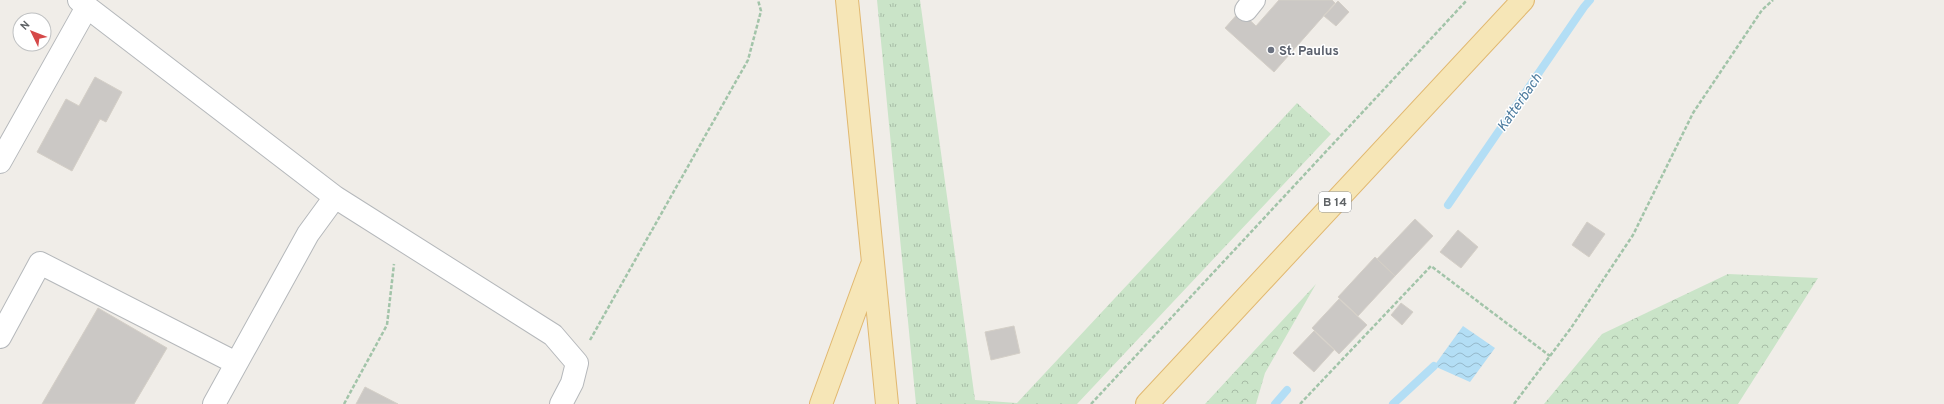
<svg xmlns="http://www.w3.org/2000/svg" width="1944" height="404" font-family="Overpass,sans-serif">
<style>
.grass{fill:url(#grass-tufts)}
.forest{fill:url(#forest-crowns)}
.water{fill:url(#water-waves)}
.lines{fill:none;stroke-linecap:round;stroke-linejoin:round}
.stream{stroke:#b3def5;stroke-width:8}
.building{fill:#cbc8c5;stroke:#d4cfc7}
.minor-casing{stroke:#b5b8bb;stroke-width:24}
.major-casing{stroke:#e1b870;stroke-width:24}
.path{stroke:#a2c4a9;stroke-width:2.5;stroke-dasharray:4 2;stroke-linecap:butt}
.minor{stroke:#fff;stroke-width:22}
.major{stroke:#f6e6b7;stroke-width:22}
.worship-dot{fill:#6b7280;stroke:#fff;stroke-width:1.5}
.labels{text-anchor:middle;stroke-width:3;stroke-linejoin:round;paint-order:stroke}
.shield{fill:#fff;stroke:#8f9294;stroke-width:1}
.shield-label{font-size:12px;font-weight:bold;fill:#5f6366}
.worship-label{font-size:13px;font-weight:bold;fill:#5b616d;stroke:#fff;text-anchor:start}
.water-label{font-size:14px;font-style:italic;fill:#4c7b9e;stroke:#fff}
</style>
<defs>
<pattern id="grass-tufts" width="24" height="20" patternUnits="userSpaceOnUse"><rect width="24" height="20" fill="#cae4c8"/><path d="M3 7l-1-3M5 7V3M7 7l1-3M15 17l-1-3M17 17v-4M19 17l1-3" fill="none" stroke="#a7bca6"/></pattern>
<pattern id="forest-crowns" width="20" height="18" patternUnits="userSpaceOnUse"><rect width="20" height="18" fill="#cae4c8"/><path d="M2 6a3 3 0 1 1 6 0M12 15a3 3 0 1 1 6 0" fill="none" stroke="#a7bca6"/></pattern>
<pattern id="water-waves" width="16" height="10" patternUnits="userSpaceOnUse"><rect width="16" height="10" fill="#b3def5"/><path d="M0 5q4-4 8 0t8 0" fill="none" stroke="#95b8ca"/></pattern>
</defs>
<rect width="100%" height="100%" fill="#f0ede8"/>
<path class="grass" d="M877,0h43l55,400 42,3 280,-300 34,31 -254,270h-161z"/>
<path class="forest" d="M1728,274l90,4 -80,126h-194l58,-70z
M1316,284l-51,89 -9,31h-51z"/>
<path class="water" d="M1463,326l32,22 -25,34 -36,-16z"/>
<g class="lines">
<path class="stream" d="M1448,205l136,-198 6,-7
M1275,404l12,-14
M1393,404l41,-38"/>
</g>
<path class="building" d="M1279,0h53l3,3 -61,69 -49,-44 15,-17 16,15z
M1338,1l11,11 -13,14 -12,-10z
M95,77l27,15 -16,30 -6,-3 -28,52 -35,-19 29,-53 13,7z
M1415,219l18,17 -38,40 -18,-17z
M1587,222l18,12 -16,23 -17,-12z
M1458,230l20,17 -17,21 -21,-16z
M1375,257l20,19 -37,40 -20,-19z
M1339,299l28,26 -28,29 -27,-26z
M1401,303l12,9 -11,13 -11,-10z
M98,308l69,40 -33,56h-92z
M1014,326l6,27 -29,7 -6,-28z
M1314,331l20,19 -20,22 -21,-19z
M365,387l33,17h-42z"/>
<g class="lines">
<g class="minor-casing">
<path id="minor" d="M87,7l248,190 218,138 24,28 -5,20 -11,21
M1246,10l8,-10
M0,162l87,-155 -8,-7
M0,337l40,-74 196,100
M214,404l94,-170 27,-37"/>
</g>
<g class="major-casing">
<path id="major" d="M847,0l40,404
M821,404l50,-137
M1147,404l376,-404"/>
</g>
<path class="path" d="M590,340l158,-280 13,-49 -3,-11
M344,404l43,-79 7,-61
M1091,404l376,-404
M1300,404l131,-138 119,90
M1514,404l57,-76 62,-93 60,-122 69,-103 11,-10"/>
<use href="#minor" class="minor"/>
<use href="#major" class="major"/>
</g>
<circle class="worship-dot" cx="1271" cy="50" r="4"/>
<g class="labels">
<rect class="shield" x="1319" y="192" width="32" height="20" rx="3"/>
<g class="shield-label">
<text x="1335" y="206">B 14</text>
</g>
<g class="worship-label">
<text x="1279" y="55">St. Paulus</text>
</g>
<g class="water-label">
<text transform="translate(1519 102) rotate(-55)" y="5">Katterbach</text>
</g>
</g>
<g transform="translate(32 32) rotate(313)"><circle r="19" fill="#ffffff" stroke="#bfc1c2"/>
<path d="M0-3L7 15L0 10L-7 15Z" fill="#d54949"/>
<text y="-6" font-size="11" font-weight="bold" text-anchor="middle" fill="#5f6366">N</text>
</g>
</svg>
